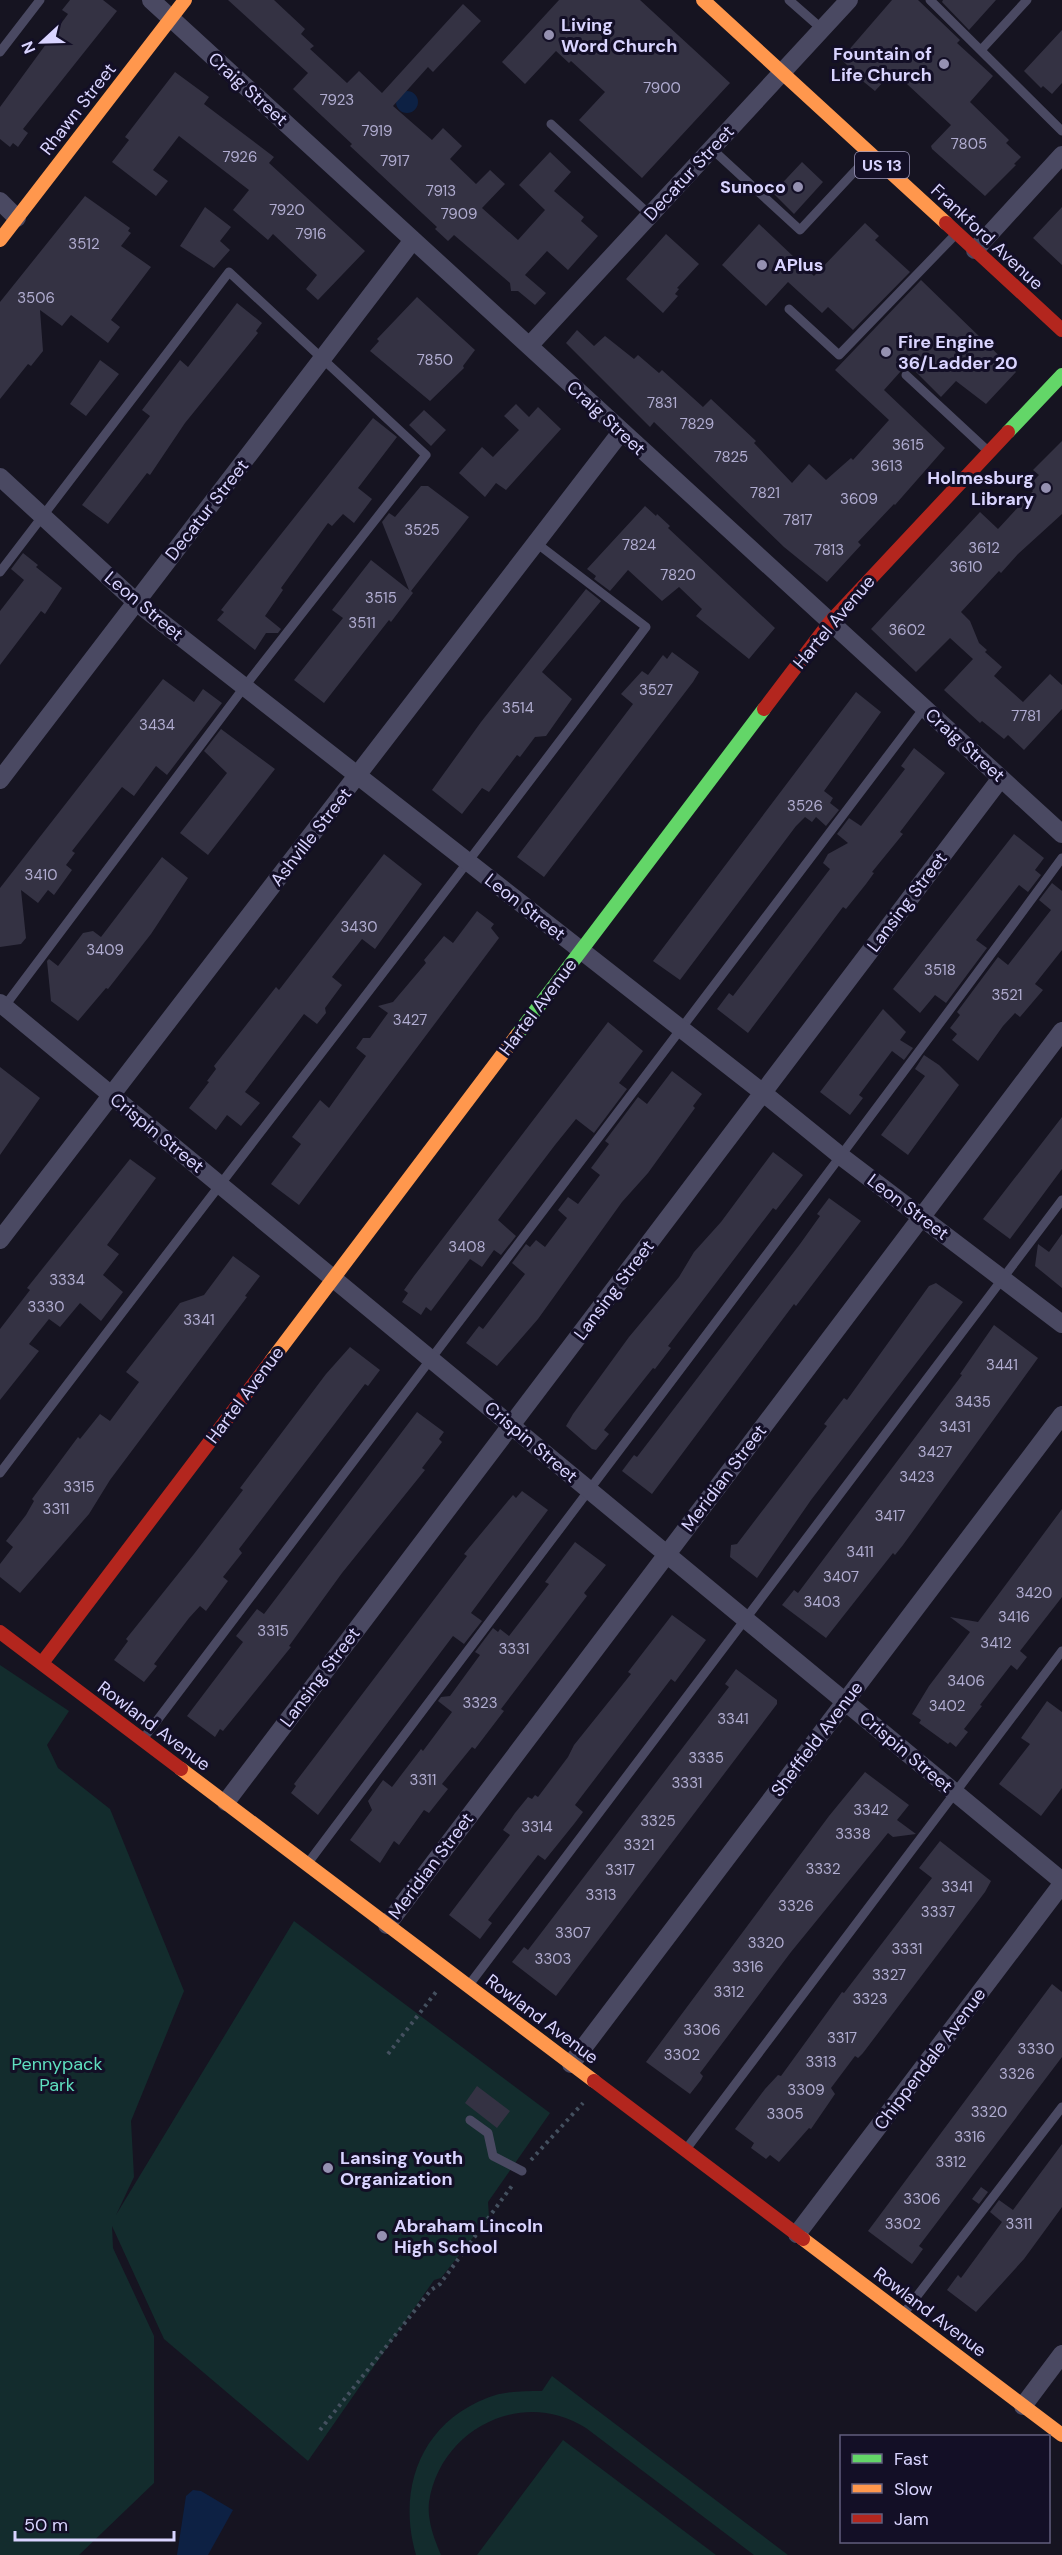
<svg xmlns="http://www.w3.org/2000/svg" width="1062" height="2555" font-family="'DM Sans',sans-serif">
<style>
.green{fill:#132c2d}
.water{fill:#0d2144}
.building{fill:#343243}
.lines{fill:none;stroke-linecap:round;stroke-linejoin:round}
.path{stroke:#44505f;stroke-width:4;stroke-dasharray:3 4.5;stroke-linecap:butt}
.lane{stroke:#4a4962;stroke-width:9}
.street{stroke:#4a4962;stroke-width:18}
.fast{stroke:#63d668;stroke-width:14}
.slow{stroke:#ff974d;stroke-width:14}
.jam{stroke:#b3261e;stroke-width:14}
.poi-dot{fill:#9591b1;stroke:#130f26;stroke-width:2}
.labels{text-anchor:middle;stroke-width:6;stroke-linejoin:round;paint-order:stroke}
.number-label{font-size:15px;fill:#b0acd0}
.shield{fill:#130f26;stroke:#9e99be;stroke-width:1.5}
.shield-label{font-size:16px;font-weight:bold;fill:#d9d4ff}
.poi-label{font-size:18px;font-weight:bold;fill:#d9d4ff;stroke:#130f26;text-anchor:start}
.street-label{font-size:18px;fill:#d9d4ff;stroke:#130f26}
.park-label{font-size:18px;fill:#5fe0c0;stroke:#130f26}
</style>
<rect width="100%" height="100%" fill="#161421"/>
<path class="green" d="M0,1665l69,46 -22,34 11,23 52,41 74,182 -53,130 3,56 -18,38 178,-294 256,192 -62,89 1,15 -48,61 -7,2 -126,181 -144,-122 -52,-113 1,22 41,88v147l-75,72h-79z
M552,2376l236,179h-34l-168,-127c-63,-41 -146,1 -157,74 -2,17 5,37 12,53h-25c-19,-65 4,-131 71,-157 17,-7 37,-7 55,-7z
M563,2440l153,115h-239z"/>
<path class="water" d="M396 102a11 11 0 1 1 22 0a11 11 0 1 1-22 0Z
M193,2490l8,1 32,19 -25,45h-31l9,-59z"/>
<path class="building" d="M70,0h33l14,11 -94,118 5,4 -10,14 -5,-4 -3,4 -10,-8v-32l68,-93 -6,-4z
M228,0h46l31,29 -4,5 13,12 -4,3 37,34 12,-12 23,22 81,-89 18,17 -48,51 -5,-5 -35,39 39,34 11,-12 19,18 -12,13 26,25 14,-14 15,14 -23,24 36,32 27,-30 -26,-25 31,-33 21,20 -17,19 30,26 -3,4 17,15 -30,34 -21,-19 -22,24 21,18 -11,12 -17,-14h-7l-1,-8 -56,-48 -6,6 -13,-12 2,-2 -87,-81 2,-2 -59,-55 15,-16z
M559,0h81l90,83 -88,95 -63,-58 26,-28 -34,-31 -2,2 -13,-12 -31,33 -23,-22z
M892,0h26l42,40 -3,3 36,33 -23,26 39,38 -3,3 15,14 -7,7 2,1 -31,31 -53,-47 -1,-3 20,-21 -58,-54 -18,20 -26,-21 1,-2 -9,-9z
M943,0h53l-27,30 -27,-28z
M1062,30v53l-10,11 -9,-8 -2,2 -17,-17z
M175,72l34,25 -5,7 70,53 -5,6 96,88 -47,49 -12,-11 11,-14 -44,-41 -5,6 -35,-30 16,-20 -70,-54 -26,34 15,11 -12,15 -44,-34 17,-22 -4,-3z
M802,162l21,20 -29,32 -21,-21z
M85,196l45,32 -2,3 3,2 -10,13 30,21 -40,53 9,7 -12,16 -37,-28 -9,11 -22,-16 3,41 -12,15 -3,-2 -28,35v-97z
M205,207l26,20 -11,14 10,9 -16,18 -34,-22z
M1062,207v58l-29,-27z
M865,223l14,13 -4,4 35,32 -57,58 -25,-23 -6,6 -34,-31 -22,24 -44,-41 37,-41 55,52z
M666,234l33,30 -22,24 2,1 -4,5 3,2 -15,17 -37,-34z
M921,280l95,92 -30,32 -30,-23 -15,16 -33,-33 -7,7 -17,19 61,58 -50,57 -1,-1 -36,38 3,3 -34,37 -43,-35 -130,-125 -4,5 -84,-84 11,-13 17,16 11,-10 29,23 4,-4 21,18 3,-3 41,37 8,-8 45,42 -2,2 38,40 17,-19 17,16 25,-22 2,2 36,-40 -54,-50z
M417,297l58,53 -12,16 1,2 -34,33 -60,-50 9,-10 -2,-2z
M237,303l25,20 -6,8 2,2 -73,90 -35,52 -3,-2 -39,51 -26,-19 68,-89 -8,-6 38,-50 8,7z
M100,360l19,14 -33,42 -16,-12z
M516,404l13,13 9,-10 23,22 -55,61 -10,-7 -11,14 -26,-24 23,-26 11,10 26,-27 -15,-14z
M424,410l22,20 -15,16 -22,-21z
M373,418l24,19 -39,51 14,11 -18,24 -11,-9 -11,12 -4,-3 -47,65 2,2 -18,26 16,13 -3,4h-12l-11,17 -38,-30 7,-8 -3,-2z
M1062,441v73l-44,40 -17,19 -2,-2 -38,41 9,9 9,22 8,7 -2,2 17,15 -8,9 29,26 27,-28 12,11v24l-38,41 -16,-15 -4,4 -22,-18 -2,2 -36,-33 29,-31 -23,-21 -34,34 -45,-43 109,-117 18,17 35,-38 -5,-5 11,-11 -6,-5z
M421,486h7l41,31 -58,74 2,2 -22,29 -2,-2 -65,83 -30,-23 49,-62 -11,-8 39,-50 38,30 -27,-68 7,-9 6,4z
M645,506l11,10 1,-2 13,12 -2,2 107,100 -26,31 -53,-43 6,-7 -23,-22 -17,14 -34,-31 -18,21 -16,-12 2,-3 -9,-7z
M23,553l15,12 -2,2 26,21 -17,26 -4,-3 -41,54v-54l24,-31 -13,-11z
M586,589l15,12 -59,71 30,27 -26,37 -11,1 -15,20 -3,-2 -28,37 -7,-4 -20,26 -30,-24 49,-68z
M672,652l27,20 -6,10 -149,195 -27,-20 116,-153 -12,-10 21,-23 6,4 15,-20 4,4z
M163,679l31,23 9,-13 19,14 -55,72 -11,-9 -22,30 -12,-9 -50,64 3,2 -9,12 6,5 -18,25 -6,-5 -10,13 -17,-13 5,48 -5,6 -21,3v-59z
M856,692l25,20 -57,79 9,7 -3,5 9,7 -13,16 -10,-9 -4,5 -7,-5 -9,9 -116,154 -27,-19z
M221,729l54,40 -67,86 -28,-22 47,-60 -23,-22z
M914,748l31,25 -45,59 3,2 -31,38 2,1 -8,11 -20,25 -3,-2 -95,126 -31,-24 12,-16 4,3 97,-127 -7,-6 5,-9 20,-11 -11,-9 12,-16 12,8 44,-57 -4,-3z
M1014,834l30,24 -9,12 6,5 -13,17 -9,-7 -43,55 11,8 -41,55 -11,-8 -15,18 -27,-24z
M384,854l38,30 -47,65 -13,-10 -30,38 10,8 -17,23 1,5 -9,11 -13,-10 -59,78 15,11 -19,23 -14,-11 -11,15 -27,-22 20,-26 -2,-1 9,-12 -2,-3 62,-79 3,3z
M162,857l26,21 -37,56 -43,55 -2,-1 -28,33 -27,-20 -4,-40 2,-2 9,7 25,-33 10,-2 8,6z
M1052,883l10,8v59l-27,34 8,6 -23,27 -5,-4 -12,13 -25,35 -26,-21 5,-6 -7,-6 10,-13 -3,-3 41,-55 10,8 43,-55 -12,-10z
M477,911l17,13 -3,4 8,10 -200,267 -28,-21 30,-40 -9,-7 28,-37 9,8 37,-52 -10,-8 7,-10h7l18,-25 -10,-7 15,-4 33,-39 -2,-3 20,-24 9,7z
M883,1009l23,23 -6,8 13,8 -9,12 -12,-9 -33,44 4,3 -13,17 -30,-23z
M608,1022l35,29 -24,32 8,6 -33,44 -18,-14 -21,26 -57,75 18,16 -15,19 -7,-5 -12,17 -12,-8 -39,52 -5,-4 -5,8 -19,-13 6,-9 -4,-3 10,-14z
M924,1055l15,10 20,20 -51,70 -27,-20 44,-59 -10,-7z
M0,1067l40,31 -40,57z
M672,1071l30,23 -9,12 2,2 -47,65 -26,29 -84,117 -41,47 -31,-23 13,-17 4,3 42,-55 -13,-11 14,-19 4,3 6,-7 9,7 22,-29 -9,-8 10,-13 10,7 22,-29 -9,-7 18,-24 -4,-3 33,-44 9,7z
M1062,1117v52l-52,70 -27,-20z
M773,1152l30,23 -27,35 -3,-2 -105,138 3,2 -16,21 -2,-1 -38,48 -11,14 5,4 -13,16 -4,-1 -26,-23 7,-12 56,-77 50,-60 15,-25 27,-30z
M130,1159l26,19 -49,67 12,9 -16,21 20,17 -22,29 -21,-18 -20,24 -11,-8 -20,25 10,7 -39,49v-71l30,-39 -3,-2z
M829,1198l32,23 -65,85 -2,-2 -142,190 -30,-23 12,-16 3,2 163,-213 20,-28 -3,-2z
M1062,1234v54l-27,-22 3,-22 11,8z
M233,1256l27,20 -15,20 2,1 -137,183 -21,34 -69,79 -20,-16v-13l13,-17 -7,-6 20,-26 8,-14 -2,-2 46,-62 2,2 20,-25 10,7 29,-39 -13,-10 54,-69 24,-8z
M936,1283l27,19 -152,198 -54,78 -27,-21 1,-12 6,-1 90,-118 -3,-2 20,-26 3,2 82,-114z
M994,1325l44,33 -135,187 -8,10 -2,-2 -67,85 -44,-33 12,-15 4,3 164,-218 -2,-1z
M350,1347l30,23 -12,16 -3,-2 -126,165 3,4 -19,24 5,4 -22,30 -6,-5 -11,12 -35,46 3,2 -13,16 -30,-22 14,-19 -2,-2 68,-85 49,-64 -3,-2 86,-114z
M417,1412l27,20 -5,7 3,3 -20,26 3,2 -83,103 -53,73 2,1 -68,84 -3,-2 -5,8 -28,-21 56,-74 -7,-6 21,-27 7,5z
M522,1491l26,19 -77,103 11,8 -18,23 -11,-8 -135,179 -27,-22 5,-7 -2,-2 173,-228 -3,-2 49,-59 3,3z
M1062,1509v88l-42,54 7,6 -10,13 -6,-5 -31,40 2,1 -18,23 4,3 -12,15 -6,-5 -2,2 -29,-21 2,-3 -9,-6 17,-28 41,-54 -20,-15 28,5z
M575,1542l31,23 -22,28 3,3 -86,113 3,2 -29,38 -3,-2 -30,37 6,5 -19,24 -5,-3 -25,35 -5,-4 -14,22 -30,-23 22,-30 -4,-9 15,-21 9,7 29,-38 2,2 29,-39 -14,-11 3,-4 9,-1 30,-41 -5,-3 18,-24 5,4 2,-3 9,7 40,-52 -4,-2z
M672,1615l34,25 -31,42 -4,-3 -96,126 8,7 -9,12 -29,36 -7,-5 -50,65 4,3 -12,16 -31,-24 61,-80 -7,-5 12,-17 13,-16 4,2 3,-4 3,2 30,-40 6,-12 57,-71 -3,-2z
M736,1669l41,31v4l-221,292 -44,-34 12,-15 4,3 10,-13 191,-250 -4,-3z
M1047,1701l15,11v76l-21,28 -42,-32 31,-40 -9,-6z
M865,1772l44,33 -12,15 19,14 -23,3 -5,-4 -97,119 -91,121 3,3 -2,4 -11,14 -44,-32 183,-246z
M940,1841l51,40 -6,11 -122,161 -5,5 -3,-2 -24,32 4,6 -24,35 -2,-1 -30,34 -9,-7 -4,4 -15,-11 3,-5 -19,-14 30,-40 13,-14 3,1 61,-84 2,1 88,-115 -13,-10z
M1052,1984l10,8v65l-143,189 4,3 -11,15 -44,-33z
M477,2086l33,25 -13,17 -32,-25z
M1062,2144v63l-38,52 -48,53 -29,-22 11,-15 3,3 41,-56 -12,-10 9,-12 14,10z
M981,2187l7,5 -9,12 -7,-5z"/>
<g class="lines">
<path class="path" d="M388,2054l48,-62
M531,2160l52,-57
M320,2430l111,-140 9,-6 74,-101"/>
<path class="lane" d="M789,0l33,29
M930,0l132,131
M981,50l46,-50
M0,52l40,-52
M551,124l99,91
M712,149l88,81 69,-74
M789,309l50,46 116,-120
M906,375l82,76
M0,572l229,-300 197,183 -181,231 -241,321
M0,1473c214,-283 433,-562 646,-846l-111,-85
M143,1739l781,-1031
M308,1863c251,-335 506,-667 754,-1005
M469,1985l593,-785
M470,2120l18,13 5,23 29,15
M687,2148l375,-497
M904,2313l158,-206"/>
<path class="street" d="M151,0l911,834
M0,201l17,17
M975,250l87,-95
M529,346l320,-346
M0,477l136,125 626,490 80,65 220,167
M0,780l413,-540
M0,1003l1062,878
M0,1240l621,-808
M226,1802l775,-1024
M387,1925l675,-894
M571,2064l491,-649
M797,2234l265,-350
M1023,2406l39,-52"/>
<path class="fast" d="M1008,432l54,-57
M517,1035l247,-326"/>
<path class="slow" d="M703,0l243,223
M0,240l185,-240
M271,1361l246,-326
M181,1769l413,312
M803,2239l259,196"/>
<path class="jam" d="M946,223l116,107
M764,709l66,-87 178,-190
M0,1632l181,137
M42,1663l229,-302
M594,2081l209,158"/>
</g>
<g class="poi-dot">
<circle cx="549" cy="35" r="6"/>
<circle cx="944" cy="64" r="6"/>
<circle cx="798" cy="187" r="6"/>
<circle cx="762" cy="265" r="6"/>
<circle cx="886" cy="352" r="6"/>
<circle cx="1046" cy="488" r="6"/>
<circle cx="328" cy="2168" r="6"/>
<circle cx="382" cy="2236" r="6"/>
</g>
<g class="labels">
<g class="number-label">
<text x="662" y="93">7900</text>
<text x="337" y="105">7923</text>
<text x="377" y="136">7919</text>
<text x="969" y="149">7805</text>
<text x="240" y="162">7926</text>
<text x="395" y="166">7917</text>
<text x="441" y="196">7913</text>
<text x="287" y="215">7920</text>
<text x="459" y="219">7909</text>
<text x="311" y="239">7916</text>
<text x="84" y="249">3512</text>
<text x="36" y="303">3506</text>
<text x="435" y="365">7850</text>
<text x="662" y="408">7831</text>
<text x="697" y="429">7829</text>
<text x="908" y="450">3615</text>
<text x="731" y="462">7825</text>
<text x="887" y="471">3613</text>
<text x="765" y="498">7821</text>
<text x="859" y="504">3609</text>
<text x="798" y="525">7817</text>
<text x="422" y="535">3525</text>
<text x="639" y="550">7824</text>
<text x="984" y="553">3612</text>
<text x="829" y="555">7813</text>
<text x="966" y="572">3610</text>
<text x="678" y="580">7820</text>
<text x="381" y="603">3515</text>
<text x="362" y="628">3511</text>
<text x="907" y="635">3602</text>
<text x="656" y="695">3527</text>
<text x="518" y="713">3514</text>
<text x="1026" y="721">7781</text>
<text x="157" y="730">3434</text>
<text x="805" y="811">3526</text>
<text x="41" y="880">3410</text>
<text x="359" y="932">3430</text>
<text x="105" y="955">3409</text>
<text x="940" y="975">3518</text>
<text x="1007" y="1000">3521</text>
<text x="410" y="1025">3427</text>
<text x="467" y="1252">3408</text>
<text x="67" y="1285">3334</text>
<text x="46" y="1312">3330</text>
<text x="199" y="1325">3341</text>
<text x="1002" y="1370">3441</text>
<text x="973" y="1407">3435</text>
<text x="955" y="1432">3431</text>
<text x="935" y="1457">3427</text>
<text x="917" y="1482">3423</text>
<text x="79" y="1492">3315</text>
<text x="56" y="1514">3311</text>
<text x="890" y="1521">3417</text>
<text x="860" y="1557">3411</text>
<text x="841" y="1582">3407</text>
<text x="1034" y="1598">3420</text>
<text x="822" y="1607">3403</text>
<text x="1014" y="1622">3416</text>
<text x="273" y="1636">3315</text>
<text x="996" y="1648">3412</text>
<text x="514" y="1654">3331</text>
<text x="966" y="1686">3406</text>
<text x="480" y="1708">3323</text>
<text x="947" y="1711">3402</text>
<text x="733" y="1724">3341</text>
<text x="706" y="1763">3335</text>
<text x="423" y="1785">3311</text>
<text x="687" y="1788">3331</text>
<text x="871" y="1815">3342</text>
<text x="658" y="1826">3325</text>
<text x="537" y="1832">3314</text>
<text x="853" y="1839">3338</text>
<text x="639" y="1850">3321</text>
<text x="823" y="1874">3332</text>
<text x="620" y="1875">3317</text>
<text x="957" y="1892">3341</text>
<text x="601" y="1900">3313</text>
<text x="796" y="1911">3326</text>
<text x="938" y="1917">3337</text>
<text x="573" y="1938">3307</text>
<text x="766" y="1948">3320</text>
<text x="907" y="1954">3331</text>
<text x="553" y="1964">3303</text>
<text x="748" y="1972">3316</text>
<text x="889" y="1980">3327</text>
<text x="729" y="1997">3312</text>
<text x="870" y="2004">3323</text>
<text x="702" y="2035">3306</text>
<text x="842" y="2043">3317</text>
<text x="1036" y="2054">3330</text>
<text x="682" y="2060">3302</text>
<text x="821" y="2067">3313</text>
<text x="1017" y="2079">3326</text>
<text x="806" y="2095">3309</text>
<text x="989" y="2117">3320</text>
<text x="785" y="2119">3305</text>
<text x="970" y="2142">3316</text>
<text x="951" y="2167">3312</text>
<text x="922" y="2204">3306</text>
<text x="903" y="2229">3302</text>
<text x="1019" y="2229">3311</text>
</g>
<rect class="shield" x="855" y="152" width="54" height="26" rx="4.5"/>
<g class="shield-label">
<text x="882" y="171">US 13</text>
</g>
<g class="poi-label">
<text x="561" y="31">Living<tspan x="561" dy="21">Word Church</tspan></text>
<text x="932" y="60" text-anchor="end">Fountain of<tspan x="932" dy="21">Life Church</tspan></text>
<text x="786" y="193" text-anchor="end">Sunoco</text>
<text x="774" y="271">APlus</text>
<text x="898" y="348">Fire Engine<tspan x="898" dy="21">36/Ladder 20</tspan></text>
<text x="1034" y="484" text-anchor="end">Holmesburg<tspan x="1034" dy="21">Library</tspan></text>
<text x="340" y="2164">Lansing Youth<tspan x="340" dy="21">Organization</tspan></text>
<text x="394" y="2232">Abraham Lincoln<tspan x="394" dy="21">High School</tspan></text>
</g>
<g class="street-label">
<text transform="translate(248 89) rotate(42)" y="6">Craig Street</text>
<text transform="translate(78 109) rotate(-52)" y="6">Rhawn Street</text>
<text transform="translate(689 173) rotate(-47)" y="6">Decatur Street</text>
<text transform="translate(987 237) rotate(43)" y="6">Frankford Avenue</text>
<text transform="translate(606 418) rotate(43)" y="6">Craig Street</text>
<text transform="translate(207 510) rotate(-52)" y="6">Decatur Street</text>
<text transform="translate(144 606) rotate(40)" y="6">Leon Street</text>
<text transform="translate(834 622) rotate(-50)" y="6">Hartel Avenue</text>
<text transform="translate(965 745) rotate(42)" y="6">Craig Street</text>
<text transform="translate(311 837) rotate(-52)" y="6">Ashville Street</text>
<text transform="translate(907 902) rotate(-53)" y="6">Lansing Street</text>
<text transform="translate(525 907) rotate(38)" y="6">Leon Street</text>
<text transform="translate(538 1007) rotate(-53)" y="6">Hartel Avenue</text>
<text transform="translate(157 1133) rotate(39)" y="6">Crispin Street</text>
<text transform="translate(908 1207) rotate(37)" y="6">Leon Street</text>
<text transform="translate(614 1290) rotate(-53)" y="6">Lansing Street</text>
<text transform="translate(245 1395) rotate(-53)" y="6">Hartel Avenue</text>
<text transform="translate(531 1442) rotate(40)" y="6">Crispin Street</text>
<text transform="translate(724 1478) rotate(-53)" y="6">Meridian Street</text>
<text transform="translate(320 1677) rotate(-53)" y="6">Lansing Street</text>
<text transform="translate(154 1726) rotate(37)" y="6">Rowland Avenue</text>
<text transform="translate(817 1739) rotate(-53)" y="6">Sheffield Avenue</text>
<text transform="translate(906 1752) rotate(40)" y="6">Crispin Street</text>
<text transform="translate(431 1866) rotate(-53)" y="6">Meridian Street</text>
<text transform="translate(542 2019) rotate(37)" y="6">Rowland Avenue</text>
<text transform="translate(930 2059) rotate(-53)" y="6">Chippendale Avenue</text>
<text transform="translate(930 2312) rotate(37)" y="6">Rowland Avenue</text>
</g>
<g class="park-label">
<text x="57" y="2070">Pennypack<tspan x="57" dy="21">Park</tspan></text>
</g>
</g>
<rect x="840" y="2435" width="210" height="108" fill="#130f26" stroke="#625e7d" stroke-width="1.5"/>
<rect x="852" y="2454" width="30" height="9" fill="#63d668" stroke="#625e7d" stroke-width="1.5"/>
<text x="894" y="2465" font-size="18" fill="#d9d4ff">Fast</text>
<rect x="852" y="2484" width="30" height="9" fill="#ff974d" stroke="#625e7d" stroke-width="1.5"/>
<text x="894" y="2495" font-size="18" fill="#d9d4ff">Slow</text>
<rect x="852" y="2514" width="30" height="9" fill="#b3261e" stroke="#625e7d" stroke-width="1.5"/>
<text x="894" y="2525" font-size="18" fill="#d9d4ff">Jam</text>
<g transform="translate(42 42) rotate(248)" stroke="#130f26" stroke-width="4.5" paint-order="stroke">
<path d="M0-4.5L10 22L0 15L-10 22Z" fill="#d9d4ff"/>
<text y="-9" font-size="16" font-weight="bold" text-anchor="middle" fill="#d9d4ff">N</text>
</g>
<path d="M15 2531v9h159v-9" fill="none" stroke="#d9d4ff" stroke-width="3"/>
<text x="24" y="2531" font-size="18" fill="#d9d4ff" stroke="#130f26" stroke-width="4.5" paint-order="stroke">50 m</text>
</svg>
